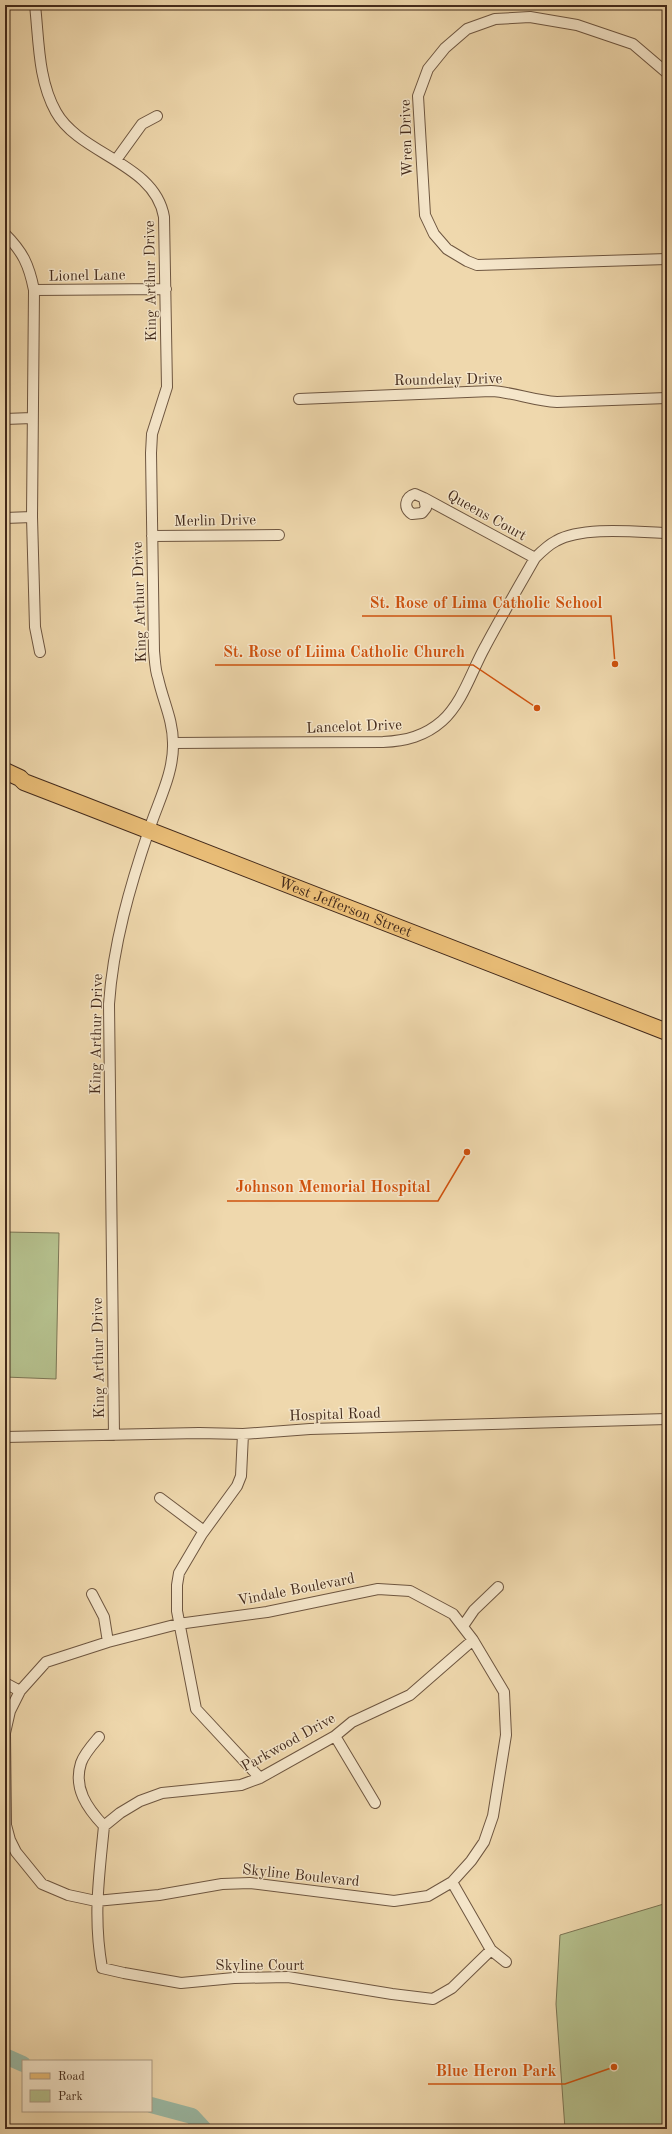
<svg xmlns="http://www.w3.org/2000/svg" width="672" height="2134" font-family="'Old Standard TT',serif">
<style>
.green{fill:#b5c08d;stroke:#7c7554}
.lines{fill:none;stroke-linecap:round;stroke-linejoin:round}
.river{stroke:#9abaa6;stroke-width:16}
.minor-casing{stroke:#6e5640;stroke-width:12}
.primary-casing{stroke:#432a1b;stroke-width:18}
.minor{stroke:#f5e6ca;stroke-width:10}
.primary{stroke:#e8bc76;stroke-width:16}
.labels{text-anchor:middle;stroke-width:3;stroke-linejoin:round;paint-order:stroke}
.street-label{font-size:15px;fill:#432a1b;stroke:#f5e6ca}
.leader{fill:none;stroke:#cf520e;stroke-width:1.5}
.callout-dot{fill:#cf520e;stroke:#f5e6ca;stroke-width:1.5}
.callout-label{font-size:16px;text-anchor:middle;font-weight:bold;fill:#cf520e;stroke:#f5e6ca;stroke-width:3;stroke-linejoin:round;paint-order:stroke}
</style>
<rect width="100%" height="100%" fill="#efd8ad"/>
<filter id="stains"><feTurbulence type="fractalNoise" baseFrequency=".005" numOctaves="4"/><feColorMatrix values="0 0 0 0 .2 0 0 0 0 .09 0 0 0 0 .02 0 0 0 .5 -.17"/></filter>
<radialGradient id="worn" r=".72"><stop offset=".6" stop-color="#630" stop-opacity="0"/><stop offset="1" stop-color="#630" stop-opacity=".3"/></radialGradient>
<path class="green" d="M5,1232l54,1 -3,146 -51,-2z
M667,1903v226h-102l-9,-125 4,-69z"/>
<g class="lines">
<path class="river" d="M5,2056l18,8
M151,2105l41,11 12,13"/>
<g class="minor-casing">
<path id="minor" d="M5,5h2
M35,5c4,36 3,75 21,107 24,43 99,51 108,105l3,170 -15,47 -1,19 3,198c1,9 1,19 4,27 5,23 15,42 15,65 1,30 -15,59 -24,87 -19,56 -36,115 -40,174l5,431
M667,73l-34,-29 -56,-19 -47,-8 -35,2 -28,10 -22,19 -17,21 -10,27 7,119 9,19 13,15 20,12 10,4 190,-6
M116,160l26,-36 15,-8
M5,234c18,18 24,31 29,56l-2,227 3,110 5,25
M34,290l132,-1
M299,399l192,-8c22,1 43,10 66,11l110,-4
M5,419l27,-1
M424,498l-9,-4c-10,3 -12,14 -3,20l10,-1 4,-5 -2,-10 111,60
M5,518l27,-1
M152,536l127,-1
M173,743l210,-1c23,-1 42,-6 59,-21 21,-19 30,-51 43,-74 16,-30 33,-59 50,-89 6,-6 13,-13 21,-17 27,-15 80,-9 111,-8
M243,1434l-2,42 -4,10 -35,48 -23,39 -2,12v26l19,98 64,69
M5,1437l194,-4 44,1 67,-5 357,-10
M160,1498l44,33
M92,1594l12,23 4,25
M463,1626l11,-16 24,-23
M473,1640l-63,55 -58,27 -17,14 -75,42 -19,7 -79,8 -22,8 -20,12 -16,13c-5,51 -11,91 -2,142l22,5 57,10 53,-5 54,-1 104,17 41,5 19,-11 39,-38
M5,1683l15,8
M5,1733l5,-22 10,-20 26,-29 62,-20 70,-18 89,-12 111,-23 32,2 43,23 20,26 31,52 2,43 -13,81 -9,26 -13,19 -19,21 -24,14 -34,5 -144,-18 -28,1 -63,11 -63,6 -28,-6 -26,-11 -26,-32 -6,-12 -4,-15 -1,-91
M335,1736l40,67
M99,1737c-6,7 -15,17 -18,26 -8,25 6,45 23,63
M452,1882l39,68 15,12"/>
</g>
<g class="primary-casing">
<g id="primary">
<path id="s1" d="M5,771l15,7 4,4 57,22 586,228"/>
</g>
</g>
<use href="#minor" class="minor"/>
<use href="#primary" class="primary"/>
</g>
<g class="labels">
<g class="street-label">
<text transform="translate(406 138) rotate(-92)" y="5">Wren Drive</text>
<text transform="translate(87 275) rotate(-1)" y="5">Lionel Lane</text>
<text transform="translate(150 281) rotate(-91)" y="5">King Arthur Drive</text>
<text transform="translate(448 379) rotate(-1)" y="5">Roundelay Drive</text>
<text transform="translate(487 515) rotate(29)" y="5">Queens Court</text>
<text transform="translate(215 520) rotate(-1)" y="5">Merlin Drive</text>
<text transform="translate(139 602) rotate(-92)" y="5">King Arthur Drive</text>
<text transform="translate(354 726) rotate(-2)" y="5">Lancelot Drive</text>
<text dy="5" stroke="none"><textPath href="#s1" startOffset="367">West Jefferson Street</textPath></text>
<text transform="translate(96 1034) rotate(-89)" y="5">King Arthur Drive</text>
<text transform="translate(98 1358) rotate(-91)" y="5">King Arthur Drive</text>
<text transform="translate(335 1414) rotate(-2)" y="5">Hospital Road</text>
<text transform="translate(296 1589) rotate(-11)" y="5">Vindale Boulevard</text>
<text transform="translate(288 1742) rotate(-29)" y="5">Parkwood Drive</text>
<text transform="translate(301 1875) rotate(6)" y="5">Skyline Boulevard</text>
<text x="260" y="1970">Skyline Court</text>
</g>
</g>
<path class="leader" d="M615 664L611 616H362M537 708L473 665H215M467 1152L438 1201H227M614 2067L565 2084H428"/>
<g class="callout-dot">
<circle cx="615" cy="664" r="4"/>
<circle cx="537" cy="708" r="4"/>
<circle cx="467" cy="1152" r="4"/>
<circle cx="614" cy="2067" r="4"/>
</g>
<g class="callout-label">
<text x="486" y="608">St. Rose of Lima Catholic School</text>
<text x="344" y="657">St. Rose of Liima Catholic Church</text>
<text x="333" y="1192">Johnson Memorial Hospital</text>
<text x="496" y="2076">Blue Heron Park</text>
</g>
<rect width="672" height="2134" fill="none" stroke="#efd8ad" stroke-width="20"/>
<rect x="6" y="6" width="660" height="2122" fill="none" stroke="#432a1b" stroke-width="2"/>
<rect x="10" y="10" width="652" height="2114" fill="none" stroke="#432a1b"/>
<rect x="22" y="2060" width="130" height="52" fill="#f5e6ca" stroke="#ae9b84"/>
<rect x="30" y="2073" width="20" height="6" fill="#e8bc76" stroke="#ae9b84"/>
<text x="58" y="2080" font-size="12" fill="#432a1b">Road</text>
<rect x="30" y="2090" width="20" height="12" fill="#b5c08d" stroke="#ae9b84"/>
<text x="58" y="2100" font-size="12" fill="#432a1b">Park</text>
<rect width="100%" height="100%" filter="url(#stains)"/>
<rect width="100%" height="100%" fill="url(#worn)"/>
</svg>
